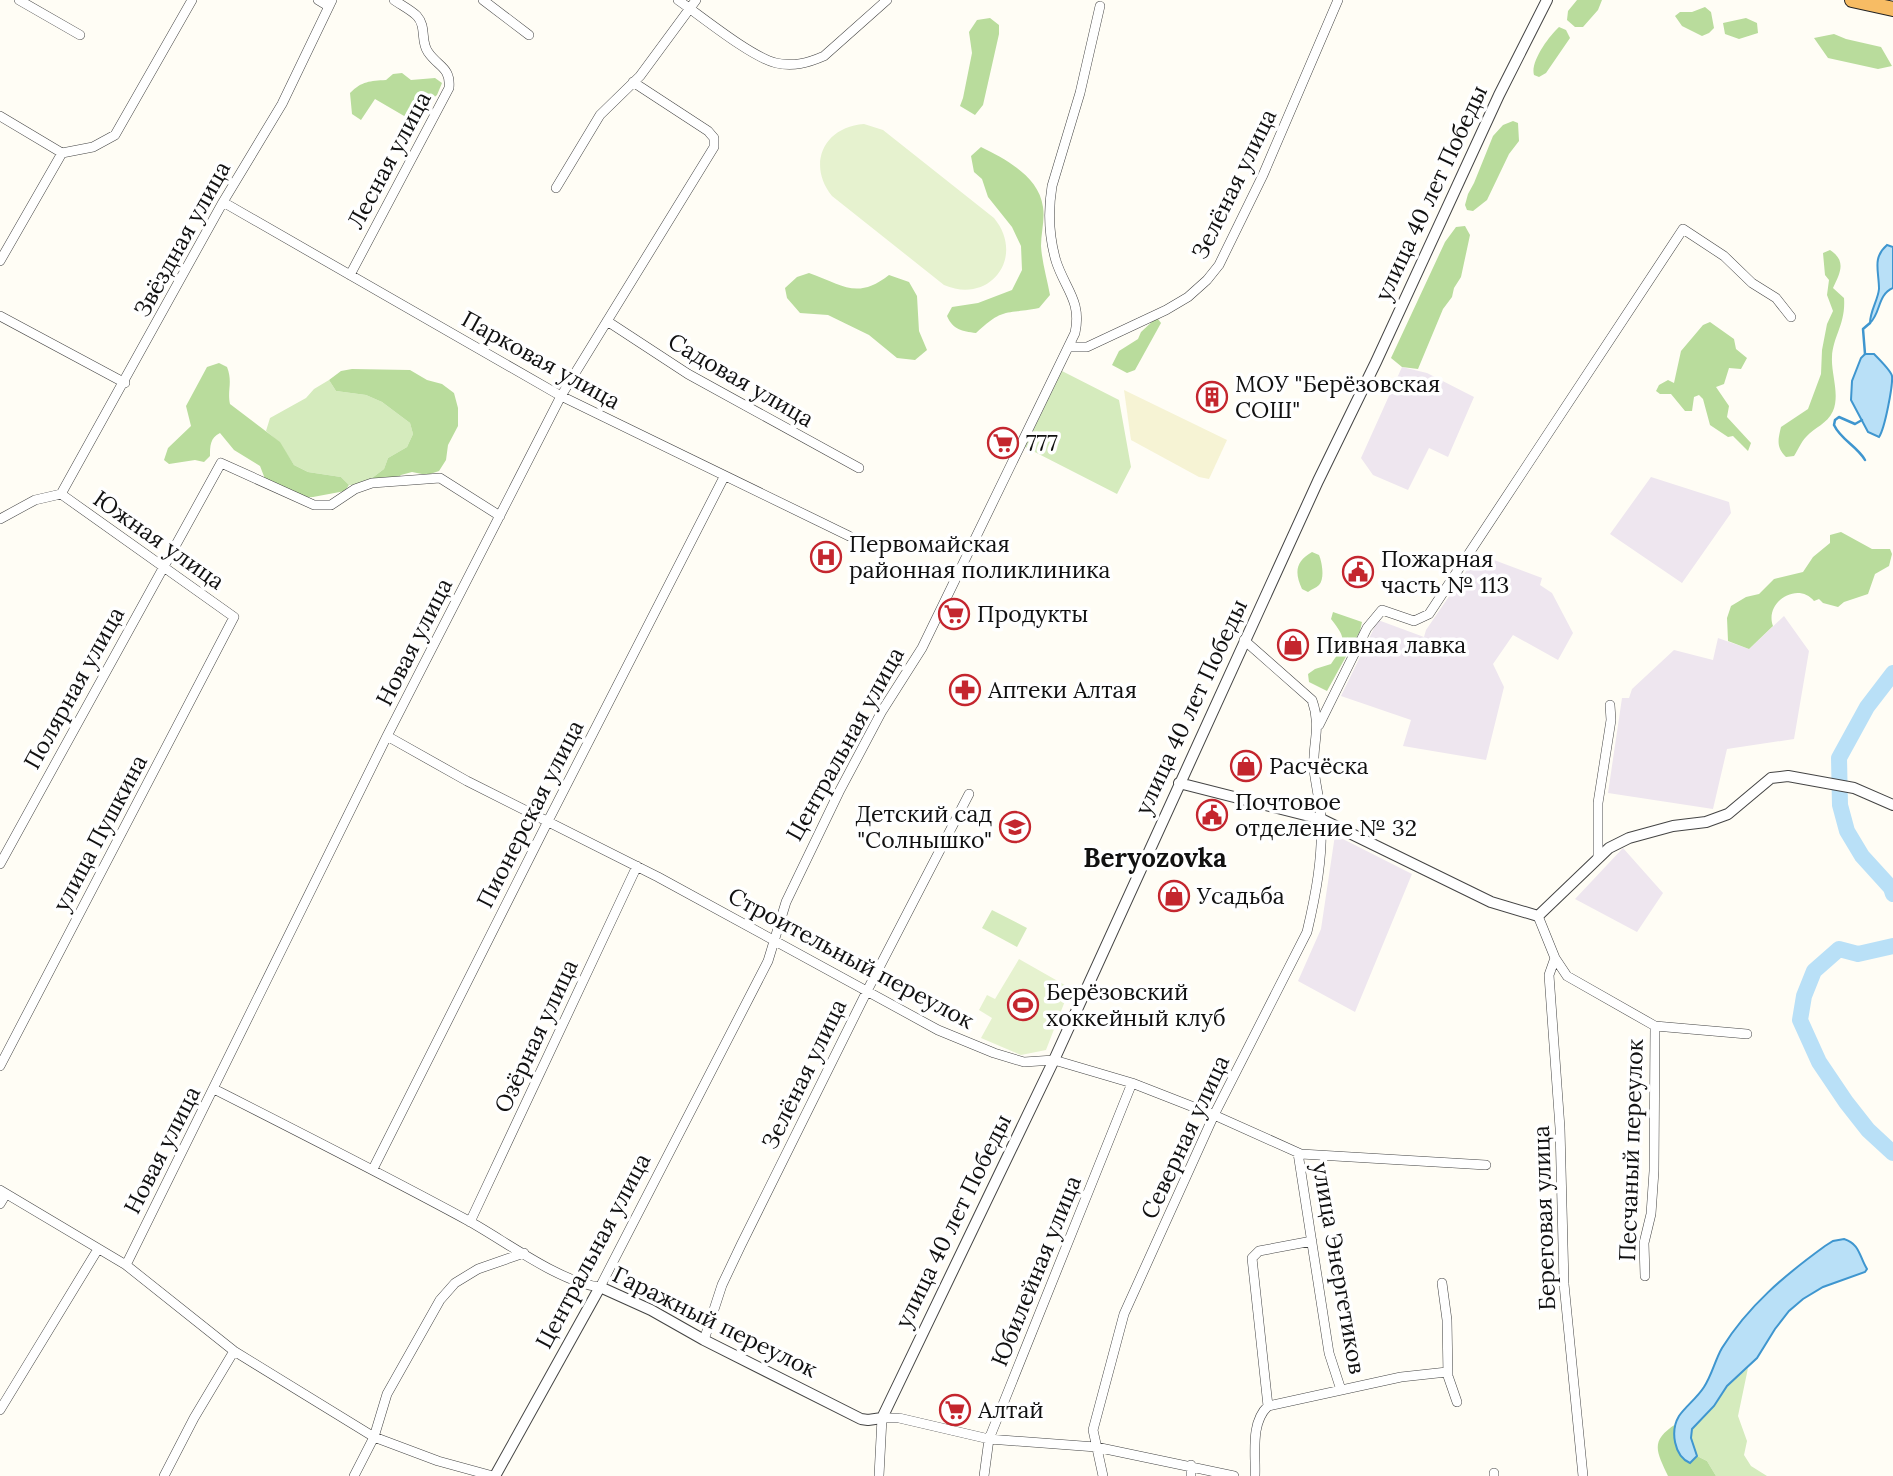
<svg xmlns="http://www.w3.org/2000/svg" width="1893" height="1476" font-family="Lora,serif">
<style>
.industrial{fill:#eee6ef}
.farmland{fill:#f6f3d4}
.green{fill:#d5ebbd}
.forest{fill:#b9dc9c}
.pitch{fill:#e6f2cf}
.water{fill:#b9e0f7;stroke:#3f96cf;stroke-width:2}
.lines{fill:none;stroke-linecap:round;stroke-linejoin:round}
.stream{stroke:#3f96cf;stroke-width:2.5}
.river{stroke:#b9e0f7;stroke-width:16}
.minor-casing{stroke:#444;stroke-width:10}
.tertiary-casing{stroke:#444;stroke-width:12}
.trunk-casing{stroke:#222;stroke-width:16}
.minor{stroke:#fff;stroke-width:9}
.tertiary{stroke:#fff;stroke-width:10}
.trunk{stroke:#f7bc64;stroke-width:14}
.labels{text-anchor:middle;stroke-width:7;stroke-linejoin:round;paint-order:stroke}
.street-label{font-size:23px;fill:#111;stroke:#fff}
.poi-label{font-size:23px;fill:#111;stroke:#fff;text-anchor:start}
.quarter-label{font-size:26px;font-weight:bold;fill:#111;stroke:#fff}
</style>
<rect width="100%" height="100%" fill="#fffdf5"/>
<path class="industrial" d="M1402,367l25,6 47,24 -26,60 -19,-9 -21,42 -35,-15 -12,-17z
M1651,477l78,25 2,11 -49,70 -72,-49z
M1478,554l64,24 -2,7 12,8 21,40 -15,27 -45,-25 -20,29 11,23 -18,73 -83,-14 8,-26 -70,-24 37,-76 46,17 2,-7z
M1784,616l25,35 -15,88 -67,10 -14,60 -105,-16 14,-95h7l3,-9 42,-39 39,10 5,-22 31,11z
M1335,835l77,39 -57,138 -57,-31 23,-52z
M1623,848l40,45 -26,39 -62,-33z"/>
<path class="farmland" d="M1124,390l103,50 -18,39 -10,-2 -68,-37z"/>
<path class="green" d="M1062,371l57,29 12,67 -14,27 -92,-47z
M329,380l7,11 30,4 16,7 28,21 3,11 -6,13 -19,11 -4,11 -12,9 4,7h-27l-8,-8 -33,-5 -14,-7 -15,-23 -13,-11 4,-13 36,-20 8,-9z
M992,910l35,18 -10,19 -35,-19z
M1748,1368l-10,48 9,25 -3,14 7,11 16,10h-51l-9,-15 -10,-5 -6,-18 1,-9 22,-23 13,-20z"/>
<path class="forest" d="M1577,0h25l-4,10 -15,17h-8l-8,-7 1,-9z
M1705,7l6,5 3,16 -5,5 -7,3 -20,-10 -7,-10 5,-4h12z
M990,18l9,7v9l-16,71 -8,10 -15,-9 3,-8 9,-45 -3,-21 8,-12z
M1746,18l11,5 1,10 -19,6 -14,-5 -2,-11z
M1559,27l7,3 4,8 -24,35 -7,4 -5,-2c-4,-13 15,-39 25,-48z
M1834,34l12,5 35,8 11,19 -14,3 -50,-11 -14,-20z
M402,73l9,7 24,-2 7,5 -5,12 -10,8v6l-9,11h-7l-36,-21 -14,21 -9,-6 -2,-21c12,-12 20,-12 36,-13l7,-6z
M1513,121l5,2 1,18 -10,13 -22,46 -14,11 -6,-1 -2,-5 3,-11 6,-11 19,-47 10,-11z
M981,147c24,12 58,29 62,60 2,13 -2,26 -2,39 1,16 6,33 9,49l-11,13c-34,7 -34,-2 -63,25 -14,-2 -23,-3 -29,-17l5,-9 26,-4 34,-13 10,-20 -1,-24 -9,-19 -24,-30 -6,-18 -8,-7 -3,-16z
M1465,226l5,9 -9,42 -7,11 -2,9 -9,12 -25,60 -16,-2 -11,-9 54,-116 11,-15z
M1830,250c17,11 10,23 3,38l11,10c2,26 -11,38 -12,59 -1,17 8,37 1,54 -6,13 -18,16 -27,26 -5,5 -8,13 -12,19l-8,1c-10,-10 -8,-17 -5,-30l27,-18 13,-35 1,-24 5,-26 6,-13 -6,-16 2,-15 -4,-5 -2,-22z
M809,273c34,12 48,27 80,2l20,7 8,14 2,35 8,19 -12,10 -18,-2 -28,-23 -41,-20 -28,-2 -13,-15 -2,-10 12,-11z
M1155,319h3l3,4 -26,47 -8,3 -15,-8 7,-14 19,-12 3,-7z
M1710,322l24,17 2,10 11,9 -6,11 -12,-1 -5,16 -8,3 13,19 -2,11 24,26 -3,8 -15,-15 -5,1 -18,-12 -7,-26 -4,-4 -5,2 -2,14h-7l-14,-17h-11l-4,-3 3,-6 9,-5 6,3 7,-32 22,-26z
M219,363l8,4c6,15 0,23 3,37l50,38 14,23 14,7 33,5 8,8 -4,6 -32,6 -19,1 -27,-14 -7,-18 -26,-16 -14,-17c-10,5 -10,13 -10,23l-6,6 -9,-2 -26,4 -5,-4 4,-12 23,-22 -5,-20 21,-39z
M352,369l58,1 17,10 15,4 12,9 4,15v18l-10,19 -2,15 -7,11 -12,4 -15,-3 -11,3 -12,11 -13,-1 -4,-7 12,-9 4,-11 19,-11 6,-13 -3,-11 -28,-21 -16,-7 -30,-4 -7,-11 12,-9z
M1841,532l31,17h18l2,5 -3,12 -14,8 -7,20 -24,8 -6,5 -15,-4 -4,-4 -5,2c-16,-20 -50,1 -41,25l-24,23 -21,-8 -1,-23 4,-12 15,-9 13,-3 15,-15 29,-7 10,-15 17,-14v-8z
M1312,552l7,3c3,7 6,24 0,30 -3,3 -7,4 -11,7l-6,-3c-8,-17 -6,-28 10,-37z
M1333,612l29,10 -2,9 -33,60 -18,-9 -1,-8 7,-5 16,-5c15,-21 16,-25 0,-45z
M1676,1424l-1,16 15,23 7,-7 10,5 9,15h-48c-11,-24 -19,-35 8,-52z"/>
<path class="pitch" d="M864,124l19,6 111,88c32,39 -4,87 -50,67l-112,-89c-25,-31 -9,-69 32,-72z
M1019,959l51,29 -24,62 -25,5 -40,-17 11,-20 -13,-8 8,-15 8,4z"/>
<path class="water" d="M1887,245l6,2v41c-16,7 -12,25 -23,35 0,-12 8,-23 9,-34 0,-18 -7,-31 8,-44z
M1865,354h9c4,4 17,17 18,22 1,9 -7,52 -13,61l-11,-5 -17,-32 1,-19 9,-23z
M1844,1239c16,5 15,17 23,30l-2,3 -42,15 -20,12 -14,12 -14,18 -18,29 -30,28 -13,20 -22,23 -1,9 6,18 -7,7c-16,-7 -20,-32 -11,-47 7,-10 18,-18 25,-29 8,-12 11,-27 18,-39 26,-42 63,-73 103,-102l8,-5z"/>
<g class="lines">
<path class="stream" d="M1865,354l-2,-25 7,-6
M1862,420l-7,4 -16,-7 -4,3 -1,5c7,15 23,21 31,35"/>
<path class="river" d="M1893,673l-26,34 -28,51 1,47 7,26 15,25 29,32 2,6
M1893,946l-35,8 -19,-5 -25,22 -10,25 -4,24 19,42 27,40 22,28 25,23"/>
<g class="minor-casing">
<path id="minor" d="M19,0l61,35
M318,0l10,6
M483,0l46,35
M678,0c23,16 73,57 98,63 17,4 32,0 48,-7l63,-56
M0,116l62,37
M556,188l44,-73 40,-39 56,-76
M223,202l338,194 288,140
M0,261l62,-108 31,-6 22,-12 77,-135
M350,275l99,-187c2,-21 -11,-21 -21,-36 -8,-11 -1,-25 -11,-36 -6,-6 -16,-11 -23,-16
M0,316l125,67
M607,321l81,53 171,94
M1069,347h18l79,-37 22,-13 19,-17 12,-15 44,-90 75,-175
M61,494l162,-292 59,-98 50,-104
M0,519l35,-19 26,-6
M1319,725l48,-97 15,-18 32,11 15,-7 254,-385 41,27 28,27 24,15 15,19
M387,736l80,45 191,96 280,153 56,23 30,9 30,-2 78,23 82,32 87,39 185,11
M1598,858v-55l13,-83 -1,-15
M0,864l221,-401 93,42h17l24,-16 17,-6 68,-5 60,38
M1538,916l17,42 12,18 88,50 92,8
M1555,958l-6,17 11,153 4,156 19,192
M0,1066l234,-449 -173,-123
M214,1089c85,43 170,86 253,131 37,20 93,63 133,67l168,-326 18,-59 53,-110 43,-81 40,-63 153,-315c7,-32 -10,-44 -19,-72 -7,-24 -8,-50 -4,-75l28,-93 20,-87
M1298,1153l31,200 12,37
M373,1169l175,-348 176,-344
M0,1190l126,75 108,86 140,86 64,24 55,15
M0,1204l6,-10
M470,1222l167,-356
M126,1265l261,-529 174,-340 153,-249v-9l-6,-7 -75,-49
M1645,1276l-1,-33 7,-29 3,-43 1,-145
M1442,1283l5,37 1,56 9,26
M704,1340l18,-55 19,-40 126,-254 102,-197
M1268,1406l-16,-148 7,-7 53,-10
M0,1410l98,-161
M1494,1473v3
M164,1476l30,-58 40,-67
M354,1476l20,-39 13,-43 53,-94 15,-17 23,-14 46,-16
M879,1476l3,-58h17l90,21 107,8 138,29
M984,1476l5,-37 143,-356
M1103,1476l-10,-46 31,-116 90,-199 93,-183c9,-38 16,-75 14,-114 -1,-16 -5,-32 -7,-48 -2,-27 8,-42 -2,-70l-68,-60
M1191,1476v-11
M1255,1476c1,-22 -5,-53 13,-70l133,-29 46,-5"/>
</g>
<g class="tertiary-casing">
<path id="tertiary" d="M1179,783l142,36 170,83 47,14 71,-68 20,-10 44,-12 33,-4 22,-8 43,-36 17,-2 66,12 39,17
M495,1476l105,-189 51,23 53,30 157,79 7,1 14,-2 172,-358 264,-579 58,-119 123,-267 48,-95"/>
</g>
<g class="trunk-casing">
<path id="trunk" d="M1852,0l41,9"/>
</g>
<use href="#minor" class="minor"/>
<use href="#tertiary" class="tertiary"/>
<use href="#trunk" class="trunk"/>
</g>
<defs>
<g id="building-ring" transform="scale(1.575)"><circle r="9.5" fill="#fff" stroke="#c4262e" stroke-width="1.5"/><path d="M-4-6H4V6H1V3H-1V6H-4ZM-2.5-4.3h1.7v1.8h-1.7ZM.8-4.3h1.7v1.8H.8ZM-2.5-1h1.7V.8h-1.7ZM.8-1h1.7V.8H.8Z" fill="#c4262e"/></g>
<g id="supermarket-ring" transform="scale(1.575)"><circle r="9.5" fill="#fff" stroke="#c4262e" stroke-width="1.5"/><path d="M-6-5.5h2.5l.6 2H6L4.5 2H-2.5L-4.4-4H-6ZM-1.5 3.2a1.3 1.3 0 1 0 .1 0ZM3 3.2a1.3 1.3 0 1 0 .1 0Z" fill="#c4262e"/></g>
<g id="hospital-ring" transform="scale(1.575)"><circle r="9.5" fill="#fff" stroke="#c4262e" stroke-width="1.5"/><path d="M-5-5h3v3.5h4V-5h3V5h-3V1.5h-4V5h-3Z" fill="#c4262e"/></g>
<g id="civic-ring" transform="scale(1.575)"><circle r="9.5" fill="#fff" stroke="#c4262e" stroke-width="1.5"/><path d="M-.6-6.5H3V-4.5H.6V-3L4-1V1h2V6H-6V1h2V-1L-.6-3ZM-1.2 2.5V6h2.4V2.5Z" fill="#c4262e"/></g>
<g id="shop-ring" transform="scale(1.575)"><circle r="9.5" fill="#fff" stroke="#c4262e" stroke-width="1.5"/><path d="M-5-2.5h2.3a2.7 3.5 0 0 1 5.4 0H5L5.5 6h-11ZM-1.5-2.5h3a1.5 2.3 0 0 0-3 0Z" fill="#c4262e"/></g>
<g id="pharmacy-ring" transform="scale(1.575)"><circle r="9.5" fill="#fff" stroke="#c4262e" stroke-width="1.5"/><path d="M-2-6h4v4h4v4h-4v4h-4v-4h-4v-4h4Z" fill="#c4262e"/></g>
<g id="school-ring" transform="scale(1.575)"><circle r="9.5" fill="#fff" stroke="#c4262e" stroke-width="1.5"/><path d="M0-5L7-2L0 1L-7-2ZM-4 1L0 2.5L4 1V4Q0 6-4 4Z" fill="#c4262e"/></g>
<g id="stadium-ring" transform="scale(1.575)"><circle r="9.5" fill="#fff" stroke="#c4262e" stroke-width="1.5"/><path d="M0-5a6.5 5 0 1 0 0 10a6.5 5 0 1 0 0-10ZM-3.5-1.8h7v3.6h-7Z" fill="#c4262e"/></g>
</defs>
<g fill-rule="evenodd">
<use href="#building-ring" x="1212" y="397"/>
<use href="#supermarket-ring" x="1003" y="443"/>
<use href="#hospital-ring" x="826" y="557"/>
<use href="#civic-ring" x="1358" y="572"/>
<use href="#supermarket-ring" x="954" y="614"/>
<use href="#shop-ring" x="1293" y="645"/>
<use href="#pharmacy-ring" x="965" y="690"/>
<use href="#shop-ring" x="1246" y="766"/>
<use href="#civic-ring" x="1212" y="815"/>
<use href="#school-ring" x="1015" y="827"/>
<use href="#shop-ring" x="1174" y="896"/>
<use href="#stadium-ring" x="1023" y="1005"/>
<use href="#supermarket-ring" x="955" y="1410"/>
</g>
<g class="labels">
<g class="street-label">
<text transform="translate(389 160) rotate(-62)" y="8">Лесная улица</text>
<text transform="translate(1234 184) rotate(-64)" y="8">Зелёная улица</text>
<text transform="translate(1431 193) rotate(-65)" y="8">улица 40 лет Победы</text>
<text transform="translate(182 239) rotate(-61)" y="8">Звёздная улица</text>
<text transform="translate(541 360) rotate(29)" y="8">Парковая улица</text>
<text transform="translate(741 380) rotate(30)" y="8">Садовая улица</text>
<text transform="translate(159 540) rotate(35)" y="8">Южная улица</text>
<text transform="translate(414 642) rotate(-63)" y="8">Новая улица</text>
<text transform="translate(74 688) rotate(-61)" y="8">Полярная улица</text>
<text transform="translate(1191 707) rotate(-65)" y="8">улица 40 лет Победы</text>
<text transform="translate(845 744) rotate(-61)" y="8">Центральная улица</text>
<text transform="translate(530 814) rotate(-63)" y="8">Пионерская улица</text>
<text transform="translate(100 833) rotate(-62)" y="8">улица Пушкина</text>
<text transform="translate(851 958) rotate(28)" y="8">Строительный переулок</text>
<text transform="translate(536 1036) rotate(-65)" y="8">Озёрная улица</text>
<text transform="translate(804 1074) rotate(-64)" y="8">Зелёная улица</text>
<text transform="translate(1185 1137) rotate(-65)" y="8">Северная улица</text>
<text transform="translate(162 1150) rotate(-63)" y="8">Новая улица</text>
<text transform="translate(1631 1150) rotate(-88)" y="8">Песчаный переулок</text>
<text transform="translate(1544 1218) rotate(-92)" y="8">Береговая улица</text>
<text transform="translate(953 1221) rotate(-64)" y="8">улица 40 лет Победы</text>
<text transform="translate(593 1251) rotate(-62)" y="8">Центральная улица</text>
<text transform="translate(1339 1268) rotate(80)" y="8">улица Энергетиков</text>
<text transform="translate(1036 1271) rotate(-68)" y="8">Юбилейная улица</text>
<text transform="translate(715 1322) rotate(26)" y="8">Гаражный переулок</text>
</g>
<g class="poi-label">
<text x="1235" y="392">МОУ "Берёзовская<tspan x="1235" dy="26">СОШ"</tspan></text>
<text x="1026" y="451">777</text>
<text x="849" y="552">Первомайская<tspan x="849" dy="26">районная поликлиника</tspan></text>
<text x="1381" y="567">Пожарная<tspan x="1381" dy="26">часть № 113</tspan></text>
<text x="977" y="622">Продукты</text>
<text x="1316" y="653">Пивная лавка</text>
<text x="988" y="698">Аптеки Алтая</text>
<text x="1269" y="774">Расчёска</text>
<text x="1235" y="810">Почтовое<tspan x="1235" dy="26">отделение № 32</tspan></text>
<text x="992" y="822" text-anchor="end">Детский сад<tspan x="992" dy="26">"Солнышко"</tspan></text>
<text x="1197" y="904">Усадьба</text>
<text x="1046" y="1000">Берёзовский<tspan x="1046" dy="26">хоккейный клуб</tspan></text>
<text x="978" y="1418">Алтай</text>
</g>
<g class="quarter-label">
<text x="1155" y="867">Beryozovka</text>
</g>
</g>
</svg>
